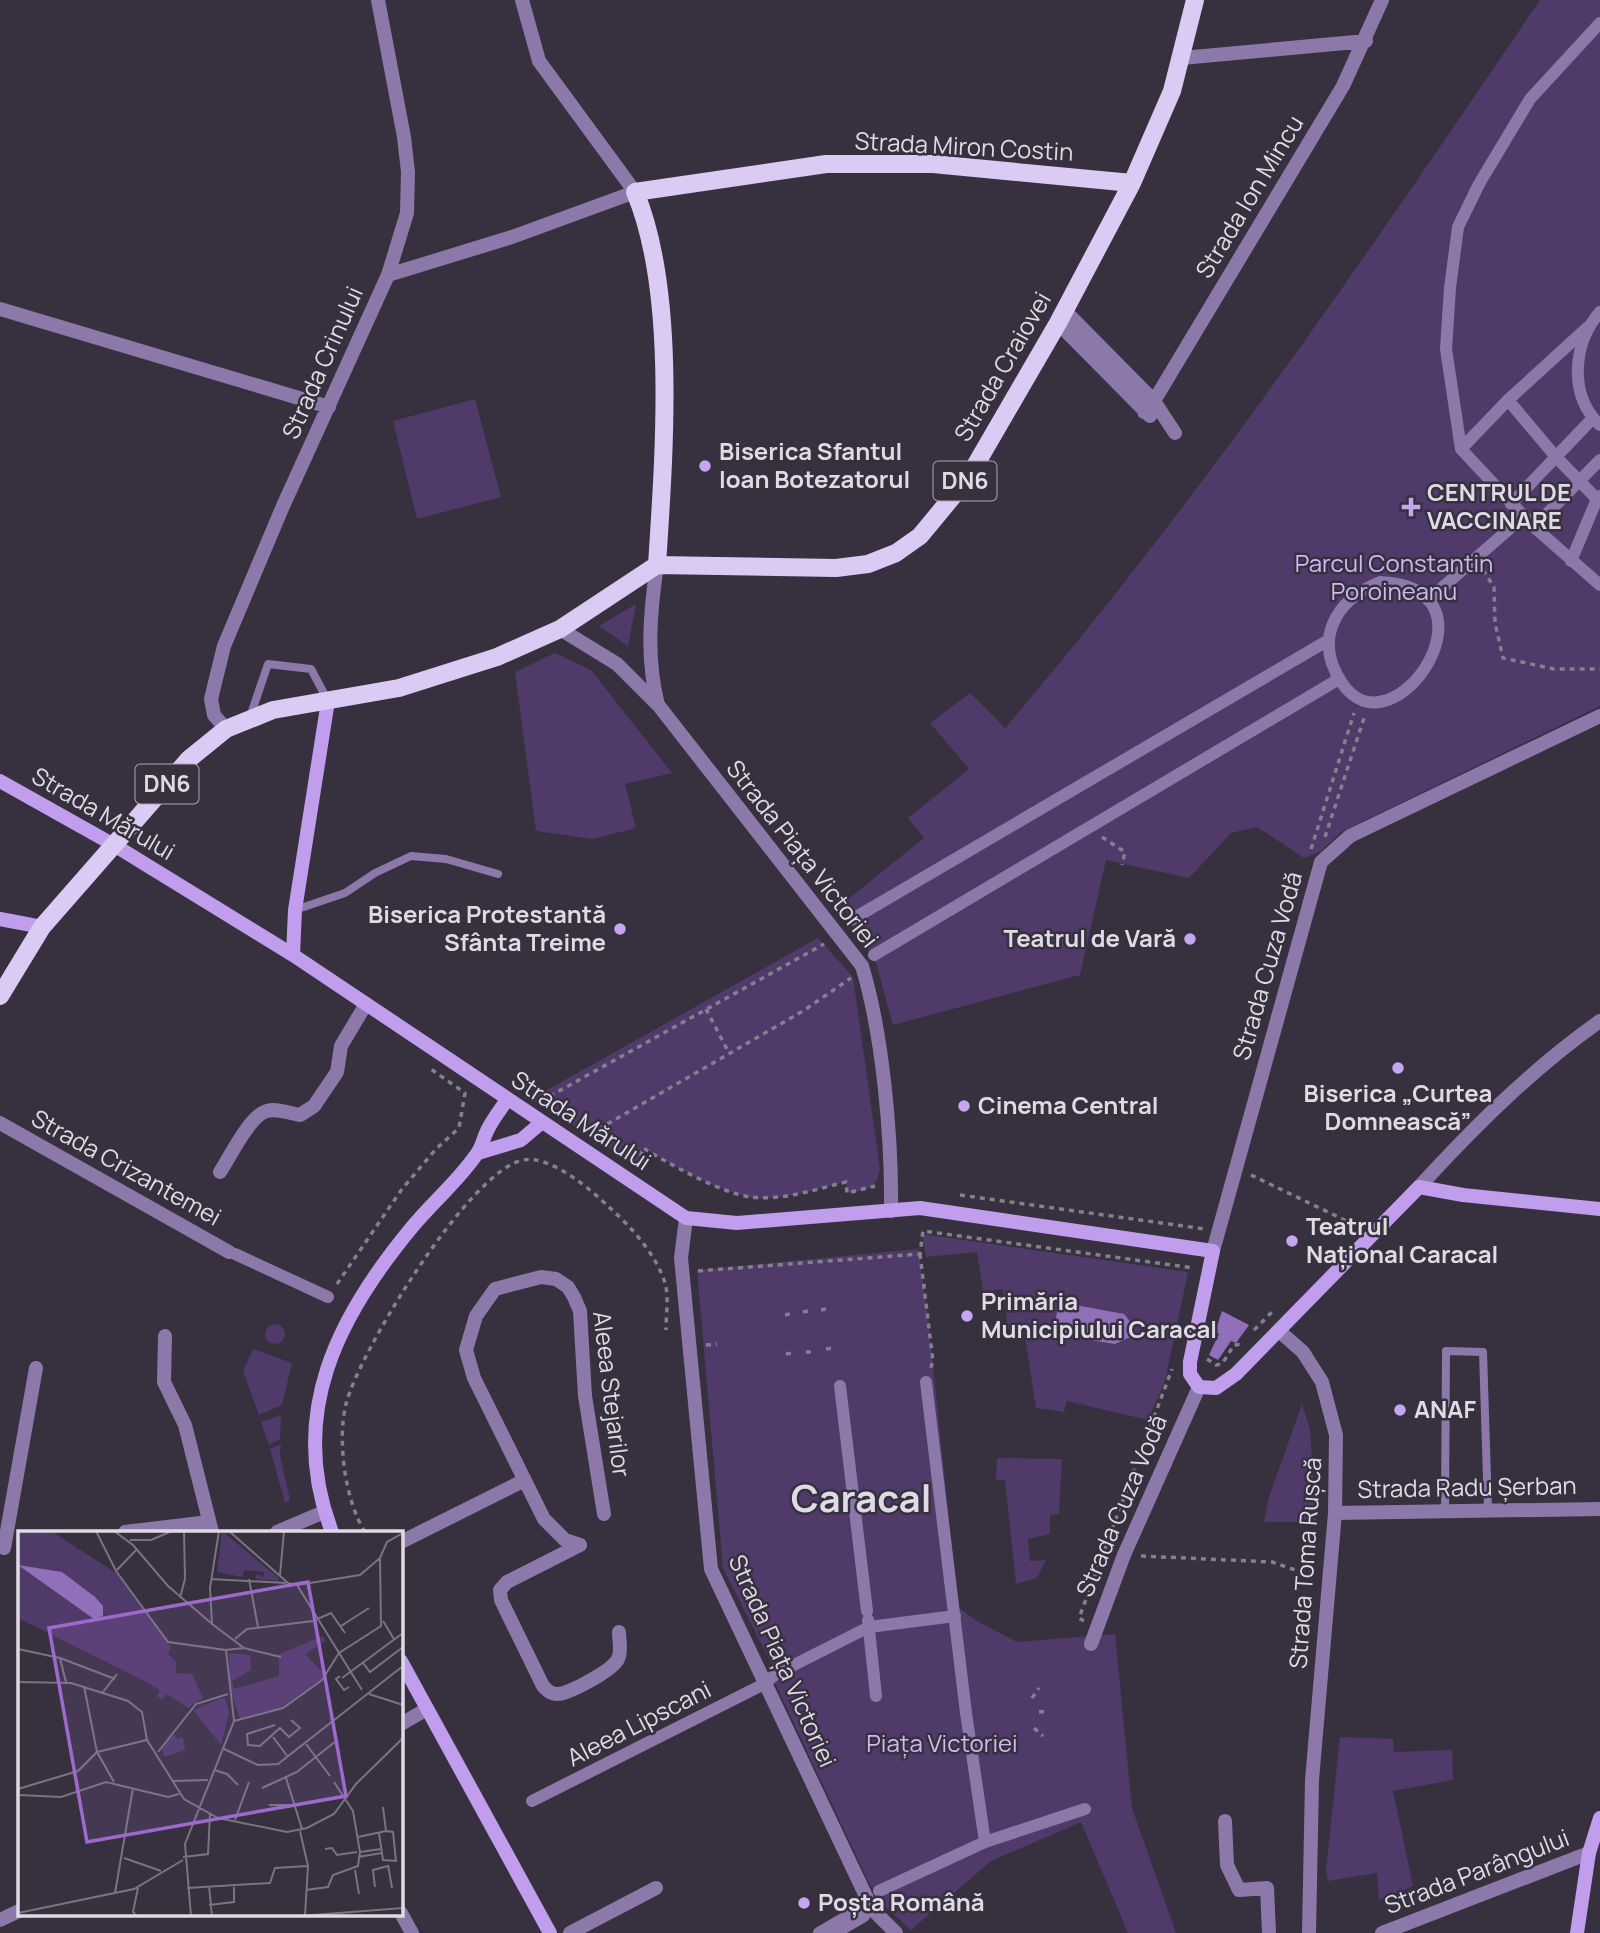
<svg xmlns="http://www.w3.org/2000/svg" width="1600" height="1933" font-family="Manrope,sans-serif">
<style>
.green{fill:#503a6a}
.water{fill:#9170ba}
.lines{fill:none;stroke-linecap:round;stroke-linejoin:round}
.path{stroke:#85808d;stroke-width:3.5;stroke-dasharray:5 5;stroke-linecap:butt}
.service{stroke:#8d78aa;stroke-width:8}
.pedestrian{stroke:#8d78aa;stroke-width:12}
.minor{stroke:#8d78aa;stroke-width:14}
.tertiary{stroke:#8d78aa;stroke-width:14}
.secondary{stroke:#c09ded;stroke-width:14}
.primary{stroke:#dbcaf3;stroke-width:18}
.poi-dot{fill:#c6a6f0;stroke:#36303f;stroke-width:2.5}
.labels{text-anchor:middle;stroke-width:5;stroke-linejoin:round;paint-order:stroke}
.shield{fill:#36303f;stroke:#aca8b3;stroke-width:2}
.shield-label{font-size:23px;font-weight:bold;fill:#dfdbe5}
.street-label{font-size:24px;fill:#dfdbe5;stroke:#36303f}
.poi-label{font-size:24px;font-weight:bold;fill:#dfdbe5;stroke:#36303f;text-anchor:start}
.park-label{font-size:24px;fill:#d1b8f3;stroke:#36303f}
.town-label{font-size:38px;font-weight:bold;fill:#dfdbe5;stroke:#36303f}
.inset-road{fill:none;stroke:#7a7481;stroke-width:2}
.view{fill:#9e69cc;fill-opacity:0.15;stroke:#9e69cc;stroke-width:3.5}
.inset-edge{fill:none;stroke:#dfdbe5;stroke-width:3.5}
</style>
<rect width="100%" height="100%" fill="#36303f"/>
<path class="green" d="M1540,0h60v706l-259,126 -21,20 -16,6 -47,-31 -26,6 -42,45 -83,-18 -26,115 -187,50 -17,-62 -34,-59 82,-66 -16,-20 61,-49 -39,-46 40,-30 35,35c196,-229 366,-479 535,-728z
M475,399l26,98 -84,22 -24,-98z
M636,604l-8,42 -29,-20z
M555,653l36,17 81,103 -47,11 11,44 -44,11 -56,-8 -21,-159z
M818,938l35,39 27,192c-4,21 -13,21 -33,24l-1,-11c-26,6 -71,21 -98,15 -37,-9 -72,-30 -105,-49l-5,18 -107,-67z
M922,1234l266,38 -23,109 -17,39 -81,-19 -3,11 -28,-4 -12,-79 -16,1 -5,-41 -20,3 -6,-40 -51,5z
M918,1249l10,68 30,290 19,14 40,21 98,-8 17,174 44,125h-48l-47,-111 -90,39 -80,69 -31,-28 -10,-17 -98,-208 -1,-14 -48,-95 -26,-298z
M265 1334a10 10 0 1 1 20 0a10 10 0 1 1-20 0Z
M253,1349l39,14 -10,42 -23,10 -16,-44z
M1302,1404l8,25 6,93h-52l5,-25z
M281,1415l-1,24 -11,6 -8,-23z
M281,1444l-1,11 10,45 -5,3 -15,-54z
M997,1458l65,1 -3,55 -9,1v19l-22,5 2,22 16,-1 -9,18 -21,6 -11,-104h-9z
M1340,1737l53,2 1,13 58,-2 1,30 -60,11 20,95 -34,14 -2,-27 -49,8 -2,-11z"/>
<path class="water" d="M1059,1302l65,12 8,10 -2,13 -15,7 -62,-10z
M1222,1311l27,14 -13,18 -5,-2 -13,19 -9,-5 10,-21 -4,-2z"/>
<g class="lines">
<path class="path" d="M1483,570l11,17 1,36 8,35 51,11h46
M1102,837l23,15 -3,13
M1325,837l40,-122
M1311,849l43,-136
M706,1009l23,44
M541,1101l283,-157
M590,1134l213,-123 48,-33
M638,1166l5,-18c25,15 79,46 108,49 31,4 66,-8 95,-15l1,11 28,-7
M1251,1175l106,51
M960,1195l245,34
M920,1254l13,107 -3,9
M698,1271l222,-17 3,-23 271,37
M337,1284l65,-95 34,-40 23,-21 6,-35 -37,-26
M821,1310l5,-1
M803,1312l5,-1
M785,1315l5,-1
M1254,1330l19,-19
M706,1345l11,-1
M826,1349l7,-1
M806,1352h6
M786,1354l6,-1
M1207,1359l9,6 6,-1 12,-19 9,-1
M365,1532c-20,-31 -28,-92 -19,-128 13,-52 124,-234 177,-244 28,-5 67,29 86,47 22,20 47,47 56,76 4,13 1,33 1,47
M1141,1556l131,6 29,10 12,1
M1084,1621l-5,-3 93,-249
M1032,1698l7,-10
M1039,1712l9,-1
M1034,1728l9,8"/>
<path class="service" d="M250,717l18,-53 43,5 17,32
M295,910l50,-17 30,-20 36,-17 35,3 52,15
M1445,1511l1,-160 37,1 5,158"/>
<path class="pedestrian" d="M1600,23l-70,76 -51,85 -21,43 -8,61 -4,61 15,100 73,78 66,-67
M1600,312c-27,31 -32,83 0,113
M1588,327l-80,73 48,57 41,42 3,-3
M1461,449l47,-49
M1511,504l82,-86
M1534,527l66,58
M1571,561l26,-62
M1380,582c128,5 13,177 -38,101 -29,-43 -7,-83 38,-101z
M1428,600l95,-83
M851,920l476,-279
M874,955l465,-276
M235,1254l93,43
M926,1382l40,331 19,129
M840,1386l27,225
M868,1620l8,76
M532,1801l232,-117 12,-10 93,-47 86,-11
M879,1891l106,-49 100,-33
M819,1933l41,-24 4,7 -29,17"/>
<path class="minor" d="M1182,58l184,-17
M388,275l124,-38 123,-45
M0,309l329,98
M1064,310l90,91 21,32
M1058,323l92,93
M1144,412l10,-11 189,-315 39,-86
M226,729l-12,-14 -3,-16 13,-53 59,-140 105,-231 19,-62 1,-41 -4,-35 -26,-137
M0,1123l229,129
M220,1172c10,-15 30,-57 47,-61 10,-3 22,2 33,4l14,-9 23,-34 4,-26 25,-42
M1419,1187c56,-61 113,-118 181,-166
M686,1218l-5,40 30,311 161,340 24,24
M1213,1251l108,-389 29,-26 250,-120
M1279,1331l24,21 19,30 14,53 -1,78 -23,267 -3,153
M165,1336l-1,46 21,43 27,107
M1335,1513l265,-4
M125,1532l84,-10
M277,1532l47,-20
M401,1542l122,-61
M580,1545l-15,-5 -21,-21 -70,-141 -8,-28 10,-34 19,-27 46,-12 15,2 12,8 6,10 6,14 5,85 19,118
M580,1545l-73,37 -7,8 1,10 42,86c5,5 7,8 14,8 12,0 56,-24 61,-35 4,-8 1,-19 1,-27
M4,1548l32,-180
M1091,1644l33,-89 75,-168
M401,1724l26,-15
M1225,1821l2,44 12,25 28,-2 2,45
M401,1913l11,20
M0,1920l19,-9
M570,1933l86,-45
M1382,1933l207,-80"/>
<path class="tertiary" d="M522,0l17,61 96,131
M657,565c-7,47 -11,93 1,140
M560,629l57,35 42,42 203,260c21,69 30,173 29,245"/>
<path class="secondary" d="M0,781l114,64 179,110 393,263 51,5 183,-15 293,43 -23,111v12l9,13 17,1 20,-14 183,-187 44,8 137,14
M0,919l42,8
M293,955l2,-45 33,-209
M478,1153l43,-13 20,-17
M332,1532c-45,-117 5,-215 81,-306 20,-24 45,-45 63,-71 6,-7 7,-16 11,-24 5,-11 13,-21 20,-31
M401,1661l149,272
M1577,1933l12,-80 11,-35"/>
<path class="primary" d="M657,565l179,3 32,-4 28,-11 24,-17 48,-58 90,-155 74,-140 40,-92 23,-91
M657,565c7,-109 20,-273 -22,-373l191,-28h107l199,19
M0,996l42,-69 147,-168 37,-30 47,-19 126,-22 98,-31 63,-28 97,-64"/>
</g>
<g class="poi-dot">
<circle cx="705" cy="466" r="7"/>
<path d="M1407.5 496.5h7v7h7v7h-7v7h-7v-7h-7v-7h7z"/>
<circle cx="620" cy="929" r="7"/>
<circle cx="1190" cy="939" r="7"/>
<circle cx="1398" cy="1068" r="7"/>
<circle cx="964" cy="1106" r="7"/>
<circle cx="1292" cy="1241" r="7"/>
<circle cx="967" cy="1316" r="7"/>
<circle cx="1400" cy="1410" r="7"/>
<circle cx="804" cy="1903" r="7"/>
</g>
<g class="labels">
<g class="shield">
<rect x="933.5" y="461.5" width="63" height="39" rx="5"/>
<rect x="135.5" y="764.5" width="63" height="39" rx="5"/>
</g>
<g class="shield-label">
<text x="965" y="489">DN6</text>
<text x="167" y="792">DN6</text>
</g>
<g class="street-label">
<text transform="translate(964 147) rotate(3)" y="8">Strada Miron Costin</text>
<text transform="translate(1250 197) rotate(-59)" y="8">Strada Ion Mincu</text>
<text transform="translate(323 363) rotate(-66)" y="8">Strada Crinului</text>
<text transform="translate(1003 367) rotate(-60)" y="8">Strada Craiovei</text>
<text transform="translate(103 814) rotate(30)" y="8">Strada Mărului</text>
<text transform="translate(802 854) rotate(52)" y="8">Strada Piața Victoriei</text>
<text transform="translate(1268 966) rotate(-74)" y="8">Strada Cuza Vodă</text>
<text transform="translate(581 1121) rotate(33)" y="8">Strada Mărului</text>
<text transform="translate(126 1168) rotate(29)" y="8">Strada Crizantemei</text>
<text transform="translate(611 1394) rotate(83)" y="8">Aleea Stejarilor</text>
<text transform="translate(1467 1488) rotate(-1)" y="8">Strada Radu Șerban</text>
<text transform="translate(1122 1506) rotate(-67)" y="8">Strada Cuza Vodă</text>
<text transform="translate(1306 1563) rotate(-86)" y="8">Strada Toma Rușcă</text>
<text transform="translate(782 1661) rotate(66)" y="8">Strada Piața Victoriei</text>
<text transform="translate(639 1724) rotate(-27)" y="8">Aleea Lipscani</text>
<text transform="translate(1477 1872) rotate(-21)" y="8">Strada Parângului</text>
</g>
<g class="poi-label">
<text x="719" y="460">Biserica Sfantul<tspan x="719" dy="28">Ioan Botezatorul</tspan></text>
<text x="1427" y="501">CENTRUL DE<tspan x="1427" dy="28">VACCINARE</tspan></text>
<text x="606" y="923" text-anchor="end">Biserica Protestantă<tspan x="606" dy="28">Sfânta Treime</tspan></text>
<text x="1176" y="947" text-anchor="end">Teatrul de Vară</text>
<text x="1398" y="1102" text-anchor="middle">Biserica „Curtea<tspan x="1398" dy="28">Domnească”</tspan></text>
<text x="978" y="1114">Cinema Central</text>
<text x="1306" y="1235">Teatrul<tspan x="1306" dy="28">Național Caracal</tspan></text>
<text x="981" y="1310">Primăria<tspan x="981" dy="28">Municipiului Caracal</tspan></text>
<text x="1414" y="1418">ANAF</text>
<text x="818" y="1911">Poșta Română</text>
</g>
<g class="park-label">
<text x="1394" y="572">Parcul Constantin<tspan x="1394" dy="28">Poroineanu</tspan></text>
<text x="942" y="1752">Piața Victoriei</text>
</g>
<g class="town-label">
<text x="861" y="1512">Caracal</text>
</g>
</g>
<g transform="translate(18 1531)">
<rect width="385" height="385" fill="#36303f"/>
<path d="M0,0h33l65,42 55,74 -3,7 8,8v11l16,1 11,24 -15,10 -21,-14 -5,6 -5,-4 3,-6 -17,-10 -125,-62zM204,0l57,47 -1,3 -23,-2 2,-5 7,3v-5l-19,-2 -3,7 -25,-5zM305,105l3,5 -21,13 19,20 -3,5 -41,29 -40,11 -10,-30 -1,-36 21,2 1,15 -19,11 2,8 45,-13v-22zM207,166l4,16 -8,32 -28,-35zM156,203l3,5 6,-2 2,13 -21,7 -2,-10z" fill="#503a6a"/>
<path d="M0,34l44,7 33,25 8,9v10l-9,3z" fill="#9170ba"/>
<path class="inset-road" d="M78,0l20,40 52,71 58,8M96,0l19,14 35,41 43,37M201,0l-9,57 2,36 32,24M211,0l59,52 9,2 63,-10 20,-17 7,-16 16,-9M112,9h21l21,-9M99,39l20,-21M262,44l4,-44M193,48l75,4M231,48l9,48M279,54l65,105M162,67l5,-19 -1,-48M365,90l11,18M323,95l28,-18M217,108l12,-10 66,-8 18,-8 14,20M226,117l37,9M0,118l42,9 55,21M42,127l6,24M345,132l7,9 33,-25M322,145l-4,3 8,11 5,-3M324,147l61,-45M0,151l53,1 57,18 14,11 5,28M66,155l13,66 50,-12M85,161l14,-18M351,163l34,11M216,190l49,-13 39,-28 17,-27 42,-27 -1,-67M257,194l-28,9 1,11 12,1 20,-18 9,9 11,-9 -9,-8M255,206l15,20M129,209l37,59 34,19 69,14 20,-4 27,-14 22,-30 47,-46M288,213l24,32M204,217l36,17 20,-1 125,-98M140,221l38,-48 32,-10M196,239l13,4 11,11M268,247l16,51M155,250l35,-1M244,257l35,-16 39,-31M0,258l60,-18 19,-19 17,30M0,264l43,2 45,-15 62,15 11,-3M251,274h25M365,276l3,24M217,289l14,-38M282,300l8,35 -3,49M361,302l4,27 13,1 -3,-29 -7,-1M340,306l28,-6M307,318l7,-1 5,7 20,-3M342,321l21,-3M165,326l25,-3 2,-40M340,326l24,-4M106,327l37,13M370,334l4,23M337,339l4,24M191,355l3,30M357,356l-2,-17 15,-4M169,357l83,-5 5,-15 33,-2M288,359l22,-3 5,-12 25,-9 2,-14 -7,-41 -19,-29M97,362l18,-105M191,374l25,-3v-18M0,382l116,-24 49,-29M119,385l-4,-4 5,-24M173,385l-6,-72 49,-123 -8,-71 18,-2M282,385l103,-8"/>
<path class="view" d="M290,51l38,214 -259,46 -38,-214z"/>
<rect width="385" height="385" class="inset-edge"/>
</g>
</svg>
